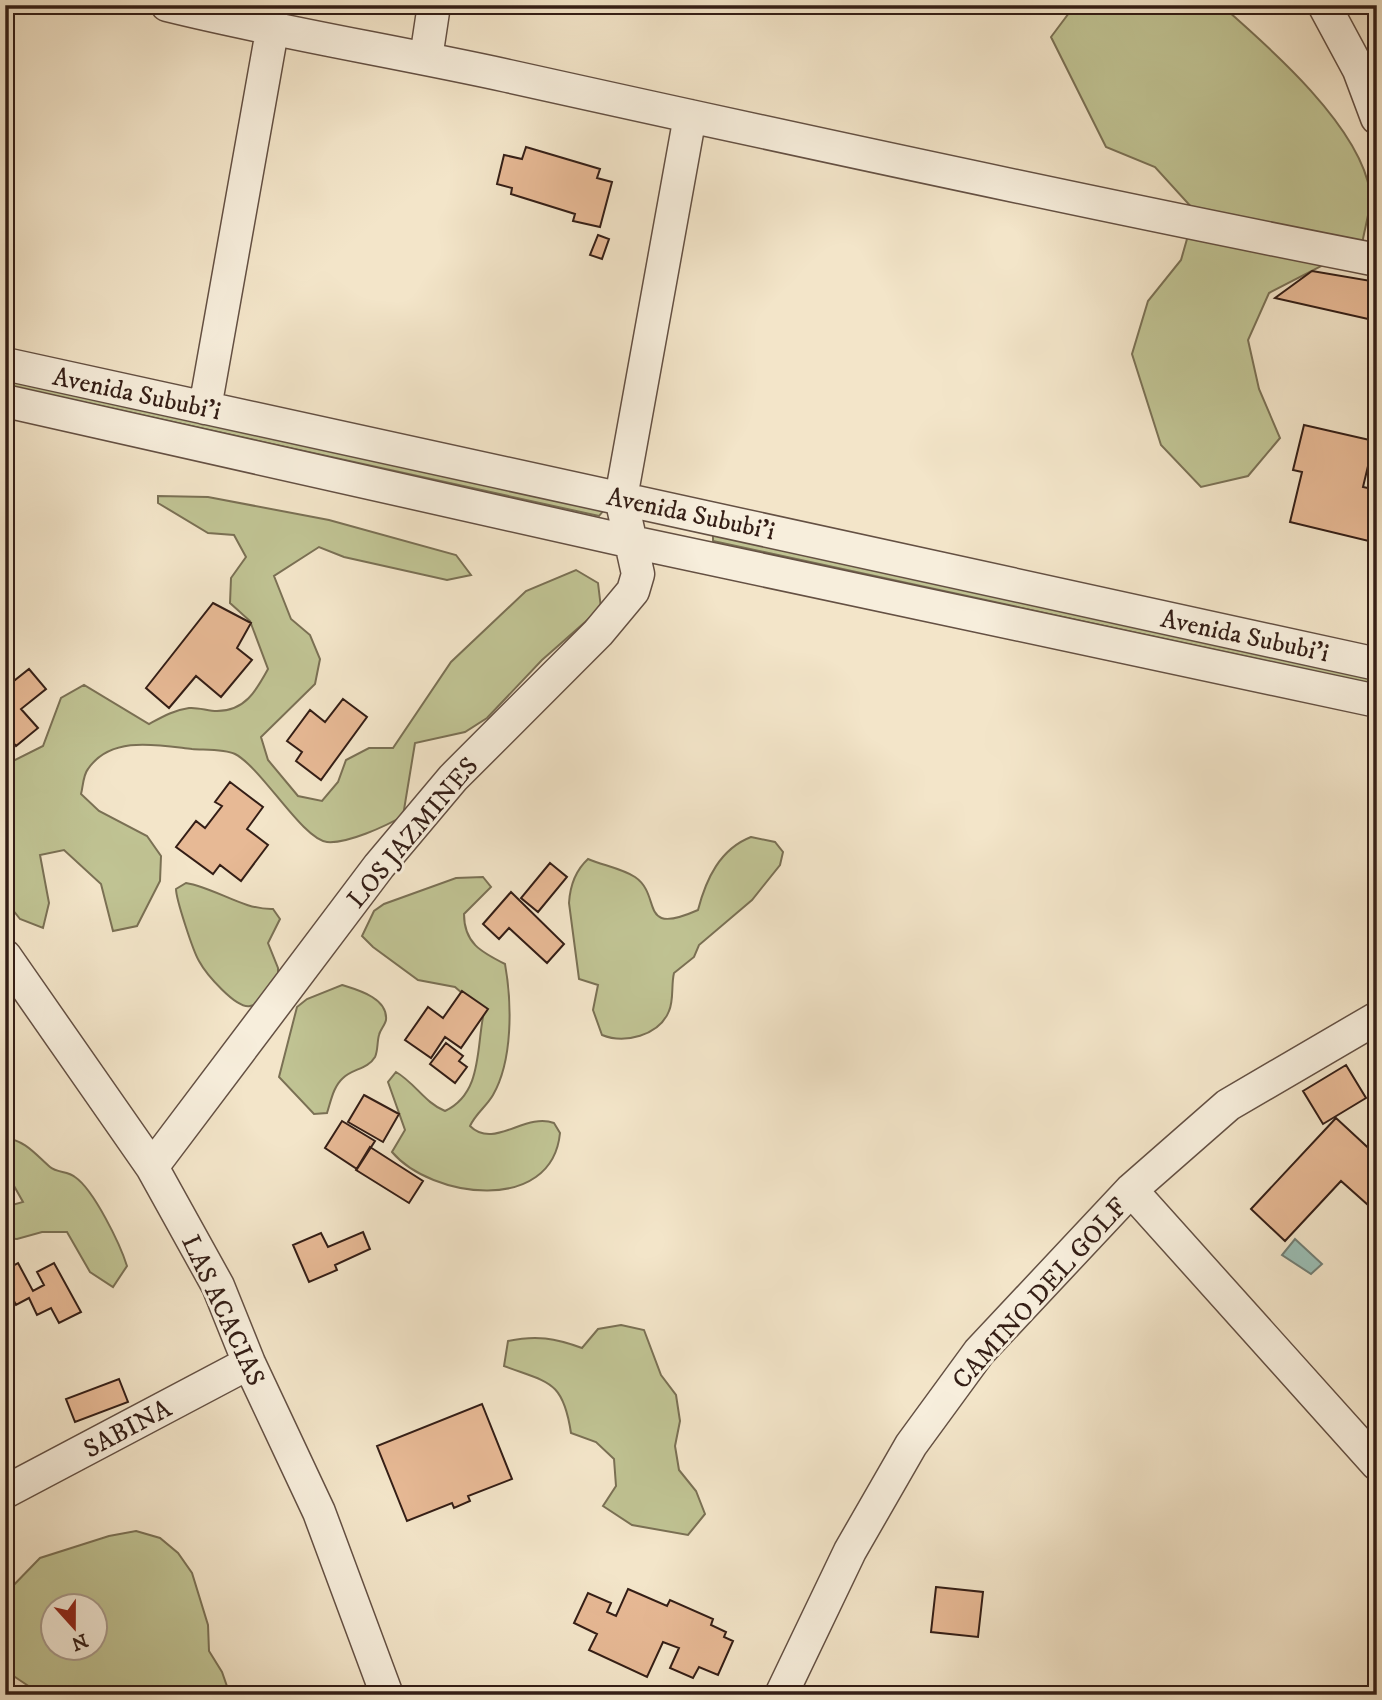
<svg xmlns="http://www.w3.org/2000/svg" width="1382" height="1700" font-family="'IM FELL DW Pica',serif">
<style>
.green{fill:#c0c393;stroke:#7a7054;stroke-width:2;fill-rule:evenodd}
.water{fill:#9bbfb6;stroke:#727f76;stroke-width:2}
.building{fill:#e7b995;stroke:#341e16;stroke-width:2}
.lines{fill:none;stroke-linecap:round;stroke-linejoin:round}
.minor-casing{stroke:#645043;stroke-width:35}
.minor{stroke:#f7eedc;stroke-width:32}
.labels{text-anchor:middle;stroke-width:6;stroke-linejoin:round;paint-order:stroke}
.street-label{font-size:26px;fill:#341e16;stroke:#f7eedc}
</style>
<rect width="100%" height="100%" fill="#f3e5c9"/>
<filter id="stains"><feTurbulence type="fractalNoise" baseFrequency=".00286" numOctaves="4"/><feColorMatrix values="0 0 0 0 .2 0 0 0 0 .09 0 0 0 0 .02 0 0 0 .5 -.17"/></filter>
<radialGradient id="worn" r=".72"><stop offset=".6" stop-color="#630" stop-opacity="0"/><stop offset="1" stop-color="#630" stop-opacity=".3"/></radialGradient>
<path class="green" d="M1075,5h146c48,42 139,121 149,187 2,15 -6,37 -8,53l-93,48 -21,47 11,49 21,49 -32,38 -47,11 -40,-42 -29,-91 16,-53 33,-41 14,-49 -40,-44 -49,-20 -55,-110z
M5,377l597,132 1,2 -4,5 -594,-131z
M158,496l50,1 121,23 127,35 15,20 -24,5 -103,-23 -25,-10 -45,29 17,43 19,16 10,24 -5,25 -54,53 7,23 30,36 24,5 16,-19 8,-22 23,-12h24l58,-86 75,-71 50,-21 22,13 3,25 -59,52 -55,58 -22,14 -50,11 -12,73c-17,10 -56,28 -76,26 -25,-3 -65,-74 -92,-88 -10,-5 -31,-4 -43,-5 -34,-4 -81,-14 -104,20 -5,6 -5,18 -7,25l18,17 48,25 14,20 -1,25 -23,45 -24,5 -12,-47 -37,-34 -24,5 9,48 -6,25 -23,-9 -15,-19v-135l38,-19 18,-48 23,-13 65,39c13,-7 25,-14 40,-16 9,-1 19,3 28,3 28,0 39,-20 51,-42l-18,-48 -20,-18 1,-25 15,-21 -12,-22 -26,-2 -50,-30z
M713,534l664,143v8l-664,-144z
M751,837l24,5 8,10 -3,13 -28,35 -53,45 -5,12 -20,16c-3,12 0,27 -5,38 -10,25 -45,33 -67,24l-9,-25 5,-25 -19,-6 -10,-76c1,-17 7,-33 19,-44 14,6 35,10 47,18 28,19 2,60 63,33 8,-31 22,-61 53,-73z
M483,877l8,10 -27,27c0,29 17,38 41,50 7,39 8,96 -12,131 -7,12 -17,18 -23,31 24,24 55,-14 84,-3l6,10c-8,82 -129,65 -168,19l13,-22 -17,-48 8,-10c19,11 29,31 49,39 38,-18 31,-64 39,-99l-29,-25 -37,-7 -45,-33 -11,-11 12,-25 10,-7 72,-26z
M186,883c30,5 57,27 87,26l7,10 -12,24 10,25v13c-8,9 -15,23 -28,25 -14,3 -44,-32 -51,-45 -6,-10 -23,-62 -23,-72z
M342,985c16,5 46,13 44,35 -1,5 -6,10 -7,15 -2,7 -1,16 -4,22 -7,12 -23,12 -32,21 -10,9 -12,23 -16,35l-13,1 -35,-37 18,-70 10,-8z
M5,1138c20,2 31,17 45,29 7,6 18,4 25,10 19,13 45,67 52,89l-14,21 -23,-15 -23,-40h-25l-25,7 -12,-1v-31l18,-5 -18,-32z
M621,1325l23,5 17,45 15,20 4,26 -5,25 4,24 17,21 9,23 -17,21 -56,-10 -29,-19 13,-20 -2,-27 -18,-17 -25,-9c-8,-53 -22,-50 -67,-67l4,-25c28,-6 47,-3 74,7l16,-19z
M136,1531l24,7 18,15 14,20 16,52 1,26 13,21 8,23h-188l-33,-22 -4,-22 1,-58 34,-35 69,-22zM52,1606h42v42h-42z"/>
<path class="water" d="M1295,1239l27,25 -11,10 -29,-19z"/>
<path class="building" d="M526,147l74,22 -3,9 15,4 -12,45 -27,-6 2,-7 -64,-20 1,-6 -15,-4 7,-29 18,4z
M598,235l11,4 -7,20 -12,-4z
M1312,271l65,11v39l-102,-23z
M1304,425l70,16 -11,46 14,3v53l-87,-21 12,-50 -9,-2z
M213,603l38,20 -14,25 15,12 -31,37 -25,-21 -27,32 -23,-20z
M29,669l17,20 -25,20 17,19 -22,18 -11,-13v-45z
M343,699l24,18 -46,63 -25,-19 6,-9 -15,-11 23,-31 15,12z
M230,782l33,25 -16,22 21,16 -27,36 -21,-16 -7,9 -37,-27 20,-26 9,7 17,-22 -7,-4z
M550,863l17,14 -29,35 -17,-14z
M511,892l53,52 -17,19 -38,-35 -10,11 -16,-15z
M462,991l26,18 -27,39 -16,-11 -14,21 -26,-18 23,-33 15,11z
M446,1043l17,13 -4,5 8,6 -12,16 -25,-19z
M1346,1065l20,33 -43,26 -20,-33z
M364,1095l35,19 -16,28 -35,-20z
M1336,1118l41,38v57l-36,-32 -56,60 -34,-32z
M342,1121l33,20 -18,28 -32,-21z
M370,1147l53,34 -14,22 -53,-33z
M363,1232l7,17 -35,16 2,5 -28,12 -16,-37 28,-12 7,14z
M18,1263l15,28 11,-6 -7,-13 17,-9 27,49 -22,11 -8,-15 -14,7 -8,-17 -13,7 -11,-21v-14z
M119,1379l9,23 -53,20 -9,-23z
M482,1404l30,75 -44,17 2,5 -16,7 -2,-5 -45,18 -30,-75z
M936,1587l47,5 -5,45 -47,-5z
M628,1589l39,17 3,-6 43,19 -2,6 15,7 -2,5 9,4 -15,34 -19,-8 -6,11 -23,-10 9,-20 -16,-6 -16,35 -58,-27 8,-16 -23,-11 14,-30 23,10 -4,9 9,4z"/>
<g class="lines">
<g class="minor-casing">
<path id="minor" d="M167,5c113,28 227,46 341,71 289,64 578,127 869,184
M1324,5l35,65 18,48
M426,58l8,-53
M5,364l1372,300
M5,401l627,141 745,159
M205,408l67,-377
M5,956l147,211 66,119 31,77 70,149 68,183
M152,1167l227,-301 74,-88 145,-145 35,-42 5,-17 -17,-76 69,-382
M1131,1190l246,274
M5,1492l244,-129
M781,1695l69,-144 61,-106 68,-93 152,-162 97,-85 149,-87"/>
</g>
<use href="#minor" class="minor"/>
</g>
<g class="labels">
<g class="street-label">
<text transform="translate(137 393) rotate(12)" y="9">Avenida Sububi'i</text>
<text transform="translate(691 513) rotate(12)" y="9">Avenida Sububi'i</text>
<text transform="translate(1245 635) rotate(12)" y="9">Avenida Sububi'i</text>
<text transform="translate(412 832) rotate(-50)" y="9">LOS JAZMINES</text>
<text transform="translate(1039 1293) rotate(-48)" y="9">CAMINO DEL GOLF</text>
<text transform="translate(224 1310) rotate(65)" y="9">LAS ACACIAS</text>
<text transform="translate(127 1428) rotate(-28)" y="9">SABINA</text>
</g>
</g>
<rect width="1382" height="1700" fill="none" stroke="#f3e5c9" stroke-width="28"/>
<rect x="7" y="7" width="1368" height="1686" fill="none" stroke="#341e16" stroke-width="3.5"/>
<rect x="14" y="14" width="1354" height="1672" fill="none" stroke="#341e16" stroke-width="2"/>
<g transform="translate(74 1627) rotate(159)"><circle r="33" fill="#f7eedc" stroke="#a99b8d" stroke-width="2"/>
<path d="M0-5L12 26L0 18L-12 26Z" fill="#8f2418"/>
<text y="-10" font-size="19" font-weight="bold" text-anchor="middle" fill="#341e16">N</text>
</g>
<rect width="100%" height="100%" filter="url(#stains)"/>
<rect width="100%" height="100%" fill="url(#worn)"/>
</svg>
